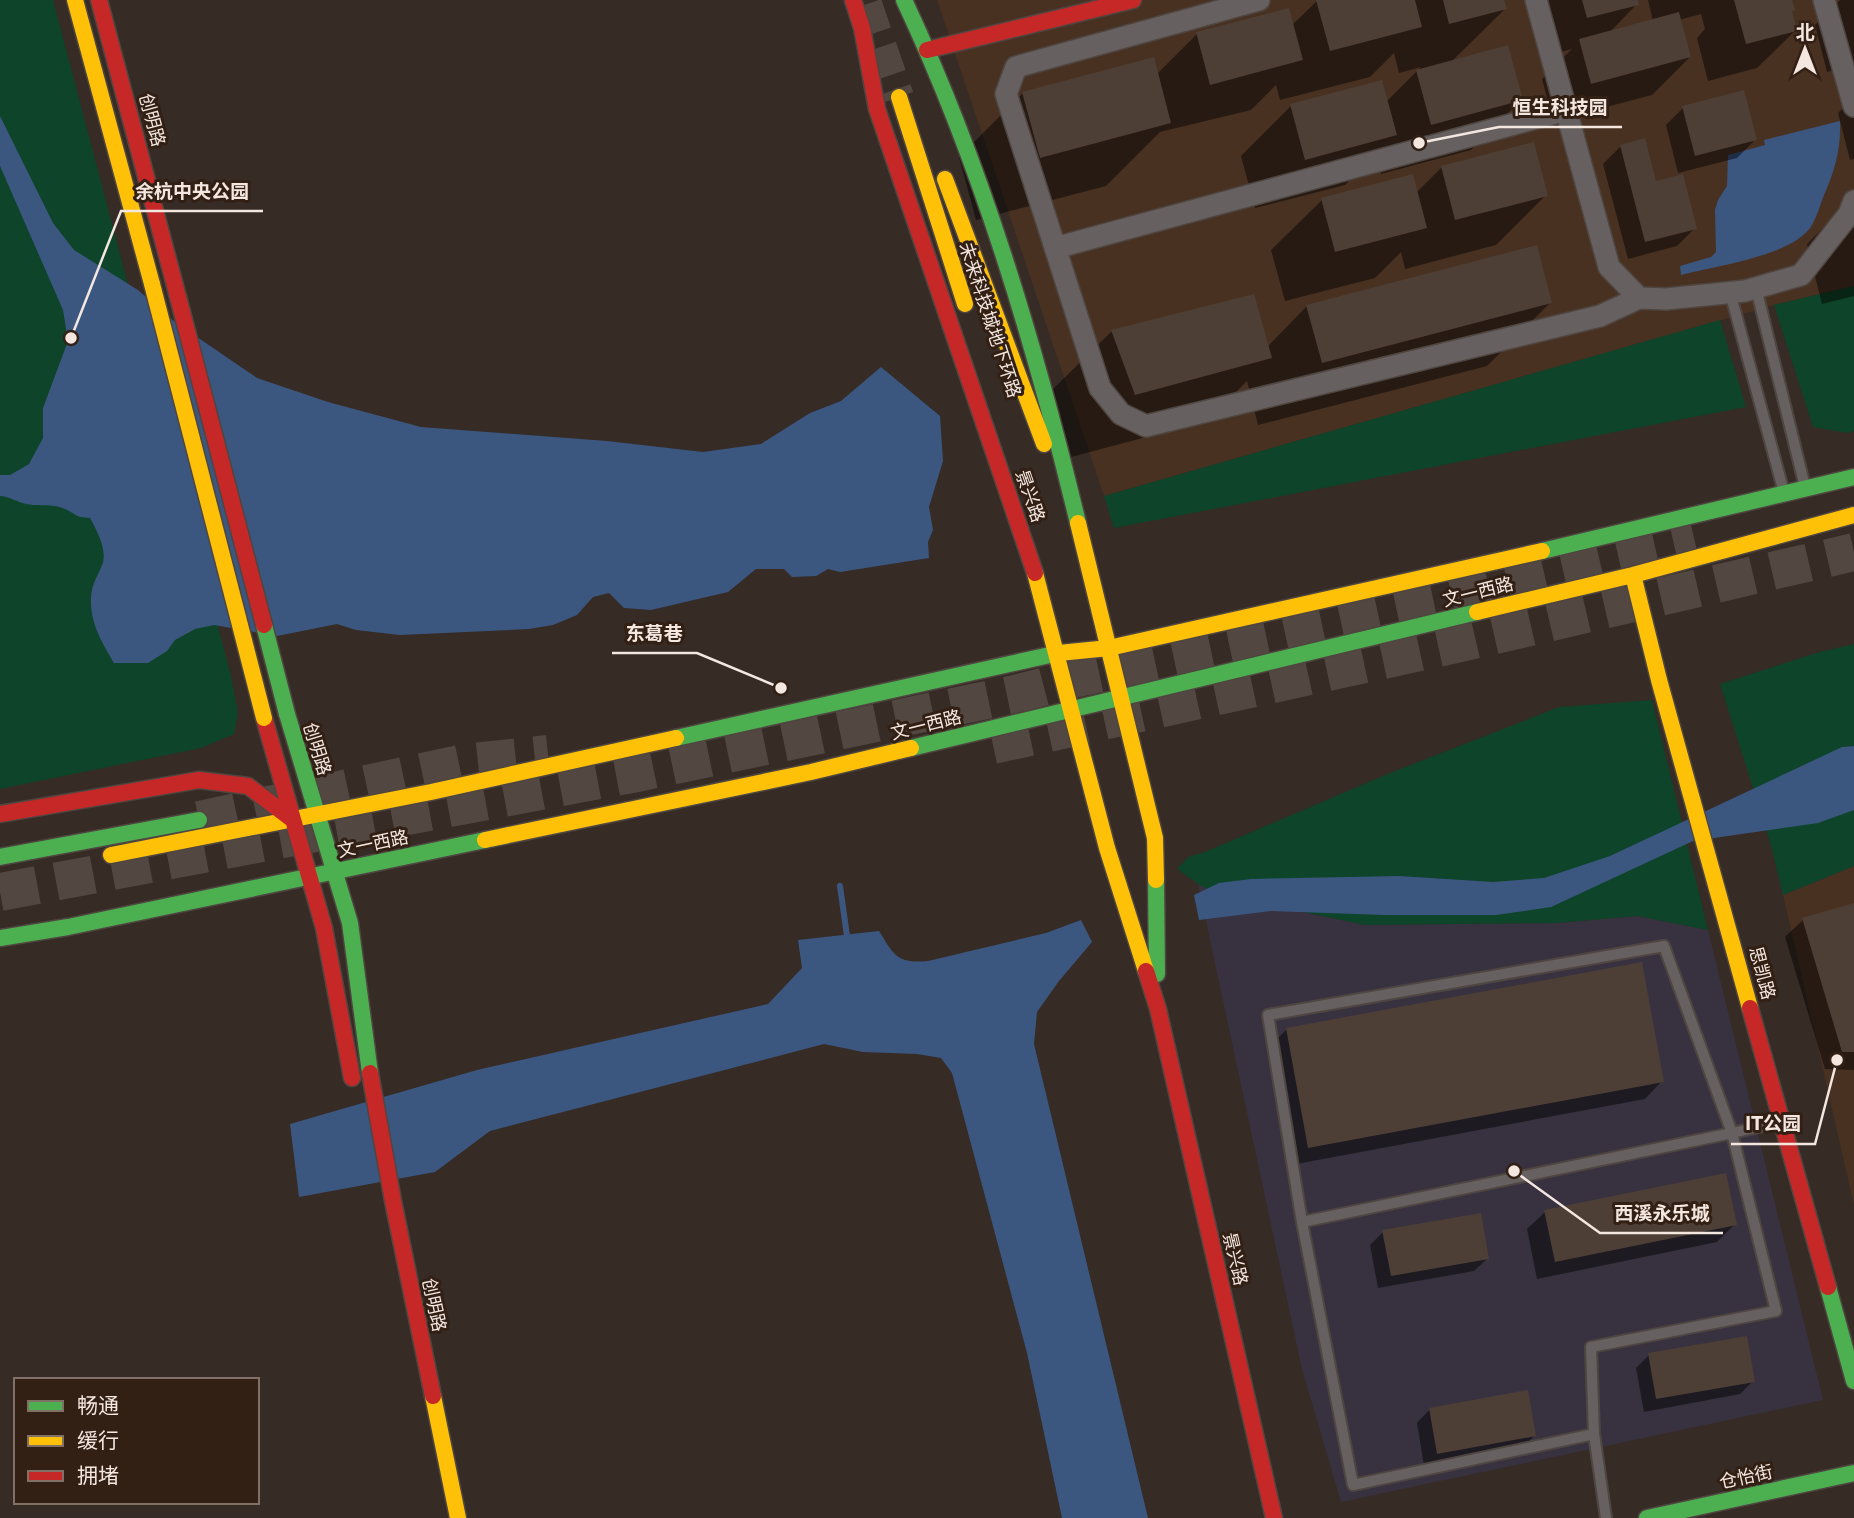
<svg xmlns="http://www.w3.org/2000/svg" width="1854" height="1518" font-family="Montserrat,'Noto Sans SC',sans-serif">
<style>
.commercial{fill:#383240}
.built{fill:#493122}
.green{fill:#0e4429}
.water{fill:#3b5780}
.shadow{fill:#0007}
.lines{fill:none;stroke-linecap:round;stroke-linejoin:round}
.stream{stroke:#3b5780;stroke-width:6}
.building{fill:#4d3f36}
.secondary-tunnel{stroke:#524741;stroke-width:30;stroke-dasharray:30 15;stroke-linecap:butt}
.highway-tunnel{stroke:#524741;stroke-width:38;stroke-dasharray:38 19;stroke-linecap:butt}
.lane-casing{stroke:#4f4641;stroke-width:14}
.street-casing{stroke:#4f4641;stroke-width:24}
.fast-casing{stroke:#4f4641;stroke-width:19}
.slow-casing{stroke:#4f4641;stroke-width:19}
.jam-casing{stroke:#4f4641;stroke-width:19}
.lane{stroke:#666160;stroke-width:10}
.street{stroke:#666160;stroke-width:21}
.fast{stroke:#4caf50;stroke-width:16}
.slow{stroke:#ffc107;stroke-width:16}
.jam{stroke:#c62828;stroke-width:16}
.fast-bridge-casing{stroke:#4f4641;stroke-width:19;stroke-linecap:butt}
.slow-bridge-casing{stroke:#4f4641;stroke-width:19;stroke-linecap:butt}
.jam-bridge-casing{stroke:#4f4641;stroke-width:19;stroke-linecap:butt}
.fast-bridge{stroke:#4caf50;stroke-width:16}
.slow-bridge{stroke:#ffc107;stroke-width:16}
.jam-bridge{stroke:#c62828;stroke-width:16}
.labels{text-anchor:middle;stroke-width:6;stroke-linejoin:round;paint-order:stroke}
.street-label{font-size:18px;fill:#f4e7e0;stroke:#332015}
.leader{fill:none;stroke:#f4e7e0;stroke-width:2.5}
.callout-dot{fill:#f4e7e0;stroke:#332015;stroke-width:2.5}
.callout-label{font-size:19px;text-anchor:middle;font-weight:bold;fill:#f4e7e0;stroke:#332015;stroke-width:6;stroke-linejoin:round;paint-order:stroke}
</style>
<rect width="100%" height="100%" fill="#362b25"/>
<path class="commercial" d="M1198,884l19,10 148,31 192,-2 80,-7 71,14 115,470 -482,102 -39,-133z"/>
<path class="built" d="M937,0h917v286l-80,19 -670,191z
M1854,866v339l-71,-310z"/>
<path class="green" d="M0,0h53l178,676 7,36 -4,22 -33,14 -201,41z
M1854,286v145l-7,2 -34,-6 -39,-122z
M1720,320l26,87 -632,121 -10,-32z
M1854,644v102l-12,1 -24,75 36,-12v56l-71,29 -13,-53 -50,-158 96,-31z
M1652,700l56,230 -71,-14 -80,7 -192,2 -148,-31 -19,-10 -21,-15 11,-12 17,-5 180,-77 174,-68z"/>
<path class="water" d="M0,116l53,107 21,27 64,40 37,32 82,56 71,24 93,25 186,14 96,11 58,-8 49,-31 31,-12 40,-34 59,49 3,45 -14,46 4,23 -5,12 1,16 -89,14 -12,-3 -12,7 -24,1 -8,-8h-28l-28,23 -77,18 -27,-2 -15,-15 -16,4 -16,18 -24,10 -24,4 -129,6 -44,-5 -19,-6 -60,12 -63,-11 -19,4 -20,11 -8,11 -19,12h-34c-11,-19 -23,-38 -23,-61 0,-17 5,-22 11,-37 6,-14 -5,-34 -12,-47 -16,-1 -12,-3 -25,-9 -13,-6 -26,-2 -39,-5 -10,-2 -14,-7 -26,-8v-21h10l19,-11 14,-26v-30l25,-67 -5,-31 -63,-144z
M1840,121c1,28 -5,49 -16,74 -4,10 -7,21 -12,30 -18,31 -98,41 -131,50l-1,-9 31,-9 5,-5 -1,-42 3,-10 9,-14 1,-31 37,-10 -1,-5z
M1854,746v64l-36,13 -125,18 -142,66 -55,8h-112l-113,-4 -72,9 -5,-25 25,-12 32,-4 148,-3 94,6 51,-4 66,-22 232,-109z
M1081,920l11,22 -33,39 -22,31 -3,32 114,474h-86l-35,-165 -75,-280 -11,-15 -24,-4 -54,-2 -39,-8 -334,87 -55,41 -136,25 -9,-73 187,-54 291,-66 34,-36 -4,-28 81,-9c15,24 18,33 49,30l118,-28z"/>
<path class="shadow" d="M1318,0h185l2,9 -54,53 70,38 -50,50 -90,24 -5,-19 -31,30 -90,23 -14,-52 50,-50 95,-4 35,-35 -22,6 -5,-20 -24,24 -90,23 -4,-15 -25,25 -91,22 -54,54 -130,34 -17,-63 64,-64 133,-18 41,-41 95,-9z
M1549,0h87l1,4 -29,30 45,-13 -5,-21h142v12l5,19 -38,37 -49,13 -11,-43 8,-9 -4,-15 -22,6 11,37 -38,38 -99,26 -11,-42 30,-30 -23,6 -11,-44z
M1840,0h14v65l-27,7 -12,-47z
M1854,97v62l-4,1 -12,-47z
M1683,108l72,32 -18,18 -59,15 -12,-48z
M1621,146l74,82 -18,18 -49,13 -25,-95z
M1442,167l104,28 -50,50 -91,24 -4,-17 -26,26 -90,23 -14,-51 51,-50 94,-7z
M1854,197v99l-32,8 -15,-60z
M1550,303l-63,63 -229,59 -11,-44 -40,40 -136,36 -23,-63 64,-63 155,16 40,-41z
M1854,905v165l-29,-1 -40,-132 18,-17z
M1286,1030l376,51 -17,18 -354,66 -22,-118z
M1545,1212l190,12 -18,18 -180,37 -10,-50z
M1383,1232l105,26 -14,13 -96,17 -8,-43z
M1649,1355l104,26 -13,13 -96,18 -8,-44z
M1430,1409l104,27 -13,13 -97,17 -7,-43z"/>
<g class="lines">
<path class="stream" d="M840,886l8,57"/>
</g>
<path class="building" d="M1316,0h99l7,27 -92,24z
M1443,0h61l3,9 -58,15z
M1582,0h56l1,5 -52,13z
M1734,0h58l3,10 -3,1 5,20 -51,13z
M1289,8l14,52 -93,25 -14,-53z
M1679,12l12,45 -100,27 -12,-45z
M1508,45l15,55 -92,25 -15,-55z
M1154,57l17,66 -131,35 -18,-66z
M1382,80l15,55 -92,25 -15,-56z
M1744,90l13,50 -62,16 -13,-50z
M1645,138l11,43 27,-7 14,55 -52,13 -25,-97z
M1534,142l14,54 -93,24 -14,-54z
M1413,174l14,54 -92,24 -14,-54z
M1537,245l15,58 -230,60 -16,-58z
M1254,294l18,64 -137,37 -24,-65z
M1854,903v149h-12l-40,-134z
M1642,962l22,120 -356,66 -22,-120z
M1726,1173l11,52 -182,37 -11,-52z
M1481,1213l8,46 -98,17 -9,-46z
M1747,1336l8,46 -99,17 -8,-46z
M1528,1390l8,46 -99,18 -8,-46z"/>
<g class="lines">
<path class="secondary-tunnel" d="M867,4l32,93"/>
<path class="highway-tunnel" d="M993,745l459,-100 402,-93
M199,820l265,-57 84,-9
M0,892l637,-119 378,-79 54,-14 383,-82 243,-56"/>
<g class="lane-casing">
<path id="lane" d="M1756,288l48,195
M1730,292l53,197
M1302,1222l430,-89 -68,-187 -396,69 34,207 51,263 241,-51 -3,-87 185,-36 -44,-178 48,-11
M1594,1434l12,84"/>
</g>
<g class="street-casing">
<path id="street" d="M1259,0l-243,67 -10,27 94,294 21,26 25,12 454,-110 39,-18
M1536,0l73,267 30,31 27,1 79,-8 56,-16 48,-61 5,-13
M1824,0l30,106
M1055,248l511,-138"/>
</g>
<g class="fast-casing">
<path id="fast" d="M904,0c78,166 131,345 174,523
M1542,551l312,-74
M287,714l63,209 20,150
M676,738l383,-85
M911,748l566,-136
M0,857l199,-37
M1156,880l1,94
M0,938l68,-11 417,-87
M1828,1287l26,94
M1647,1518l207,-45"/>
</g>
<g class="slow-casing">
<path id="slow" d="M75,0l77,284
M899,97l66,207
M945,179l99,265
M1078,523l77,315 1,42
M1035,573l72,275 39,123
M1633,575l26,105 91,328
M1477,612l156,-37 221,-60
M1059,653l50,-5 433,-97
M485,840l326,-68 100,-24
M111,855l320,-63 245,-54
M433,1396l25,122"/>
</g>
<g class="jam-casing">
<path id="jam" d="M99,0l79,297
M853,0l9,28 15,81 158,464
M927,50l206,-50
M264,718l60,210 28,150
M0,814l199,-34 49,6 45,34
M1146,971l12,38 116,509
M1750,1008l78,279
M370,1073l23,128 40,195"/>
</g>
<use href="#lane" class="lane"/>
<use href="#street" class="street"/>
<use href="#fast" class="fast"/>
<use href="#slow" class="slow"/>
<use href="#jam" class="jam"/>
<g class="fast-bridge-casing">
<path id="fast-bridge" d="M264,625l23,89"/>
</g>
<g class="slow-bridge-casing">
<path id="slow-bridge" d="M152,284l112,434"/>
</g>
<g class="jam-bridge-casing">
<path id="jam-bridge" d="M178,297l86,328"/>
</g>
<use href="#fast-bridge" class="fast-bridge"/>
<use href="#slow-bridge" class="slow-bridge"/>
<use href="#jam-bridge" class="jam-bridge"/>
</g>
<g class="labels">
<g class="street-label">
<text transform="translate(152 120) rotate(75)" y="6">创明路</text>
<text transform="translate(990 320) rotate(72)" y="6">未来科技城地下环路</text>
<text transform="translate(1030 496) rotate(71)" y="6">景兴路</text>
<text transform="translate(1478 592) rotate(-14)" y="6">文一西路</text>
<text transform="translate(926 725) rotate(-14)" y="6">文一西路</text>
<text transform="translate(317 749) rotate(73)" y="6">创明路</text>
<text transform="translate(373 844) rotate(-12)" y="6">文一西路</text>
<text transform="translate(1762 973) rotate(75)" y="6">思凯路</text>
<text transform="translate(1235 1259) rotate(77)" y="6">景兴路</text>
<text transform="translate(434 1305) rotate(78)" y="6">创明路</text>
<text transform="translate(1746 1477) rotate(-12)" y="6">仓怡街</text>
</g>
</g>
<path class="leader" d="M1419 143L1499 127H1622M71 338L121 211H263M781 688L697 653H612M1837 1060L1815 1144H1731M1514 1171L1600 1233H1723"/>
<g class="callout-dot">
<circle cx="1419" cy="143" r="7"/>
<circle cx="71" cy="338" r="7"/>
<circle cx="781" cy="688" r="7"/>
<circle cx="1837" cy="1060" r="7"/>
<circle cx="1514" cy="1171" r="7"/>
</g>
<g class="callout-label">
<text x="1560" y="114">恒生科技园</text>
<text x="192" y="198">余杭中央公园</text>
<text x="654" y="640">东葛巷</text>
<text x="1773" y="1130">IT公园</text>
<text x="1662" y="1220">西溪永乐城</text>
</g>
<rect x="14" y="1378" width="245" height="126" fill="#332015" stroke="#807066" stroke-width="2"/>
<rect x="28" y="1401" width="35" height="10" fill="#4caf50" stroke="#807066" stroke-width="2"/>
<text x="77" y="1413" font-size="21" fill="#f4e7e0">畅通</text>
<rect x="28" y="1436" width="35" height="10" fill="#ffc107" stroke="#807066" stroke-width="2"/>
<text x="77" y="1448" font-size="21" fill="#f4e7e0">缓行</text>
<rect x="28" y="1471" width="35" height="10" fill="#c62828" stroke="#807066" stroke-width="2"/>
<text x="77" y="1483" font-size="21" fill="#f4e7e0">拥堵</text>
<g transform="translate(1805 49)" stroke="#332015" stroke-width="5" paint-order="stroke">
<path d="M0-5L12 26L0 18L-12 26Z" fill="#f4e7e0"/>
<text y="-10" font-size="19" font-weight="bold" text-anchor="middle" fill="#f4e7e0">北</text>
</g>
</svg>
